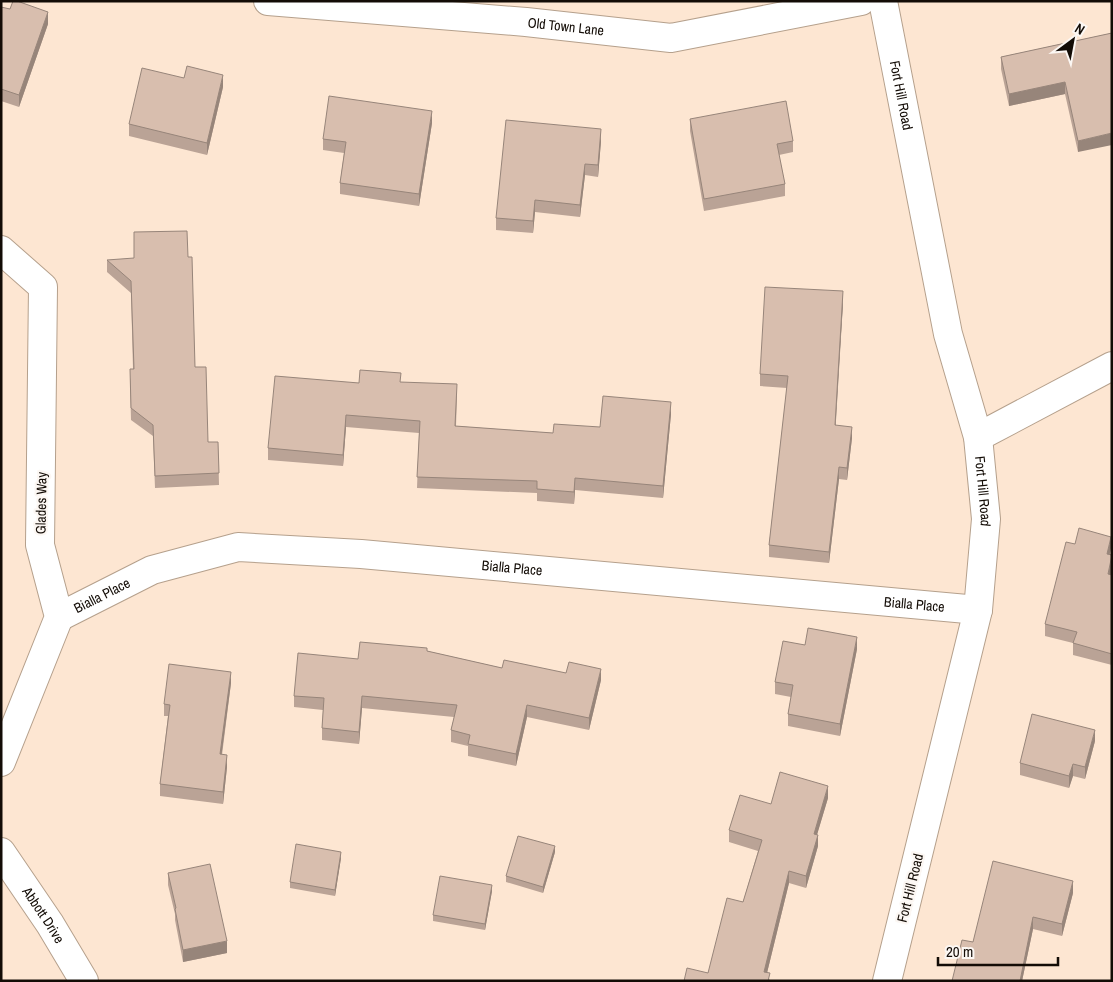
<svg xmlns="http://www.w3.org/2000/svg" width="1113" height="982" font-family="'Archivo Narrow',sans-serif">
<style>
.lines{fill:none;stroke-linecap:round;stroke-linejoin:round}
.minor-casing{stroke:#b5a08c;stroke-width:30}
.minor{stroke:#fff;stroke-width:28}
.wall{fill:#baa396}
.shaded-wall{fill:#97857a}
.building{fill:#d8beae;stroke:#97857a}
.labels{text-anchor:middle;stroke-width:4.5;stroke-linejoin:round;paint-order:stroke}
.street-label{font-size:14px;fill:#130c06;stroke:#fcf7f3}
</style>
<rect width="100%" height="100%" fill="#fde6d2"/>
<g class="lines">
<g class="minor-casing">
<g id="minor">
<path id="s1" d="M268,1l258,21 145,16 190,-37"/>
<path id="s2" d="M883,1l65,333 30,103 8,82 -8,91 -91,371"/>
<path d="M1,250l42,37 -3,258 19,72 -58,145"/>
<path d="M978,437l134,-71"/>
<path id="s3" d="M59,617l93,-47 86,-23 123,7 617,56"/>
<path id="s4" d="M1,852l49,72 34,57"/>
</g>
</g>
<use href="#minor" class="minor"/>
</g>
<path class="wall" d="M1,7l47,17 -29,83 -18,-6z
M1112,33l-34,119 -13,-58 -56,12 -8,-37v-12z
M223,87l-16,68 -78,-19v-12z
M690,119l103,22v11l-14,3 6,29v12l-81,15 -14,-80z
M432,123l-13,83 -79,-12v-11l4,-30 -21,-3v-11z
M601,141l-3,36 -13,-2 -5,42 -45,-5 -2,21 -37,-3v-12z
M188,257l7,110 13,75h10l1,43 -64,3 -2,-52 -22,-16 -1,-39 3,-12 -2,-76 -24,-21v-12z
M843,303l-8,122 17,13 -5,42 -8,-1 -10,84 -60,-6v-12l18,-157 -27,-2v-12z
M401,382l56,14 -1,30 97,7 47,-6 71,-13 -8,84 -88,-8 -1,14 -37,-3v-8l-120,-5 2,-55 -73,-6 -3,39 -75,-6v-12z
M1075,544l36,4 -1,7h2v14l-1,5 1,1v90l-39,-10v-12l-28,-7v-12z
M805,645l52,4 -17,87 -52,-10v-12l3,-17 -16,-3v-12z
M427,651l75,17 64,5 35,7 -12,50 -62,-13 -11,49 -48,-10v-10l-17,-4v-12l3,-13 -92,-9 -3,36 -37,-4v-12l1,-18 -29,-3v-11l64,-37z
M231,683l-9,72 5,12 -4,37 -63,-8v-12l8,-68h-4v-12z
M1095,741l-10,38 -12,-3 -4,12 -49,-13v-12z
M828,798l-11,36 1,12 -12,42 -17,-5 -22,90 3,8 -62,-8 35,-71 15,-51 -29,-9v-12l42,-26z
M555,852l-12,41 -37,-11v-6z
M341,858l-6,38 -45,-8v-6z
M168,873l59,80 -44,9 -8,-42v-6l-7,-29z
M492,891l-7,39 -52,-9v-6z
M1073,893l-11,43 -29,-7 -11,52 -49,-39z"/>
<path class="shaded-wall" d="M48,12v12l-29,83v-12z
M223,75v12l-16,68v-12z
M1065,82v12l-56,12v-12z
M432,111v12l-13,83v-12z
M601,129v12l-3,36v-12z
M1112,133v12l-34,7v-11z
M585,164v11l-5,42v-12z
M535,200v12l-2,21v-12z
M843,291v12l-8,134v-12z
M671,402v12l-8,84v-12z
M346,415v12l-3,39v-11z
M852,427v11l-5,42v-12z
M839,467v12l-10,84v-11z
M575,478v12l-1,14v-12z
M1111,537v11l-4,18v-12z
M1112,558v11l-4,16v-11z
M857,637v12l-17,87v-12z
M601,669v11l-12,50v-12z
M231,672v11l-11,83v-12z
M362,696v12l-3,36v-12z
M527,705v12l-11,49v-12z
M1095,730v11l-10,38v-12z
M227,755v12l-4,37v-12z
M1073,764v12l-4,12v-12z
M828,786v12l-14,47v-11z
M818,835v11l-12,42v-12z
M555,846v6l-12,41v-6z
M341,852v6l-6,38v-6z
M789,871v12l-24,98 -1,-9z
M1073,881v12l-11,43v-12z
M492,885v6l-7,39v-6z
M1033,917v12l-11,52h-2z
M227,941v12l-44,9v-12z"/>
<path class="building" d="M13,1h4l31,11 -29,83 -18,-6v-82l9,2z
M1112,33v100l-34,8 -13,-59 -56,12 -8,-37z
M187,66l36,9 -16,68 -78,-19 13,-56 42,10z
M329,96l103,15 -13,83 -79,-11 6,-41 -23,-3z
M786,101l7,40 -16,3 8,40 -81,15 -14,-80z
M506,120l95,9 -3,36 -13,-1 -5,41 -45,-5 -2,21 -37,-3z
M187,231l1,26h4l3,110h11l2,75h10l1,31 -64,3 -2,-51 -22,-17 -1,-39h4l-3,-88 -24,-21 27,-2v-26z
M765,287l78,4 -8,134 17,2 -5,41 -8,-1 -10,85 -60,-7 19,-169 -28,-2z
M360,370l41,3 -1,9 57,2 -2,42 98,7 1,-9 46,3 3,-31 68,6 -8,84 -88,-8 -1,14 -37,-3v-8l-120,-4 3,-56 -74,-6 -3,40 -75,-7 7,-72 84,7z
M1079,528l32,9 -4,17 5,1 -4,19 4,1v79l-39,-11 4,-11 -32,-8 21,-82 9,2z
M808,628l49,9 -17,87 -52,-10 5,-29 -18,-3 8,-41 22,4z
M360,642l67,6v3l75,17 2,-8 62,13 3,-11 32,7 -12,49 -62,-13 -11,49 -48,-10 2,-9 -19,-5 6,-25 -95,-9 -3,36 -37,-4 2,-30 -30,-2 4,-43 60,6z
M169,664l62,8 -11,82 7,1 -4,37 -63,-8 10,-79 -6,-1z
M1032,714l63,16 -10,37 -12,-3 -4,12 -49,-13z
M780,772l48,14 -14,48 4,1 -12,41 -17,-5 -25,101 6,1 -2,8h-84l3,-13 21,5 19,-75 16,4 19,-62 -33,-10 11,-35 31,9z
M518,836l37,10 -12,41 -37,-11z
M296,844l45,8 -6,38 -45,-8z
M993,861l80,20 -11,43 -29,-7 -13,64h-68l10,-41 11,2z
M210,864l17,77 -44,9 -8,-41 1,-1 -8,-35z
M440,876l52,9 -7,39 -52,-9z"/>
<g class="labels">
<g class="street-label">
<text dy="5" stroke="none"><textPath href="#s1" startOffset="299">Old Town Lane</textPath></text>
<text dy="5" stroke="none"><textPath href="#s2" startOffset="96">Fort Hill Road</textPath></text>
<text dy="5" stroke="none"><textPath href="#s2" startOffset="501">Fort Hill Road</textPath></text>
<text transform="translate(41 503) rotate(-89)" y="5">Glades Way</text>
<text dy="5" stroke="none"><textPath href="#s3" startOffset="468">Bialla Place</textPath></text>
<text dy="5" stroke="none"><textPath href="#s3" startOffset="48">Bialla Place</textPath></text>
<text dy="5" stroke="none"><textPath href="#s3" startOffset="872">Bialla Place</textPath></text>
<text transform="translate(910 888) rotate(-76)" y="5">Fort Hill Road</text>
<text dy="5" stroke="none"><textPath href="#s4" startOffset="76">Abbott Drive</textPath></text>
</g>
</g>
<rect width="1113" height="982" fill="none" stroke="#130c06" stroke-width="5"/>
<g transform="translate(1073 40) rotate(32)" stroke="#fcf7f3" stroke-width="4" paint-order="stroke">
<path d="M0-4L9 19L0 12L-9 19Z" fill="#130c06"/>
<text y="-8" font-size="14" font-weight="bold" text-anchor="middle" fill="#130c06">N</text>
</g>
<path d="M938 957v8h120v-8" fill="none" stroke="#130c06" stroke-width="2.5"/>
<text x="946" y="957" font-size="15" fill="#130c06" stroke="#fcf7f3" stroke-width="4" paint-order="stroke">20 m</text>
</svg>
